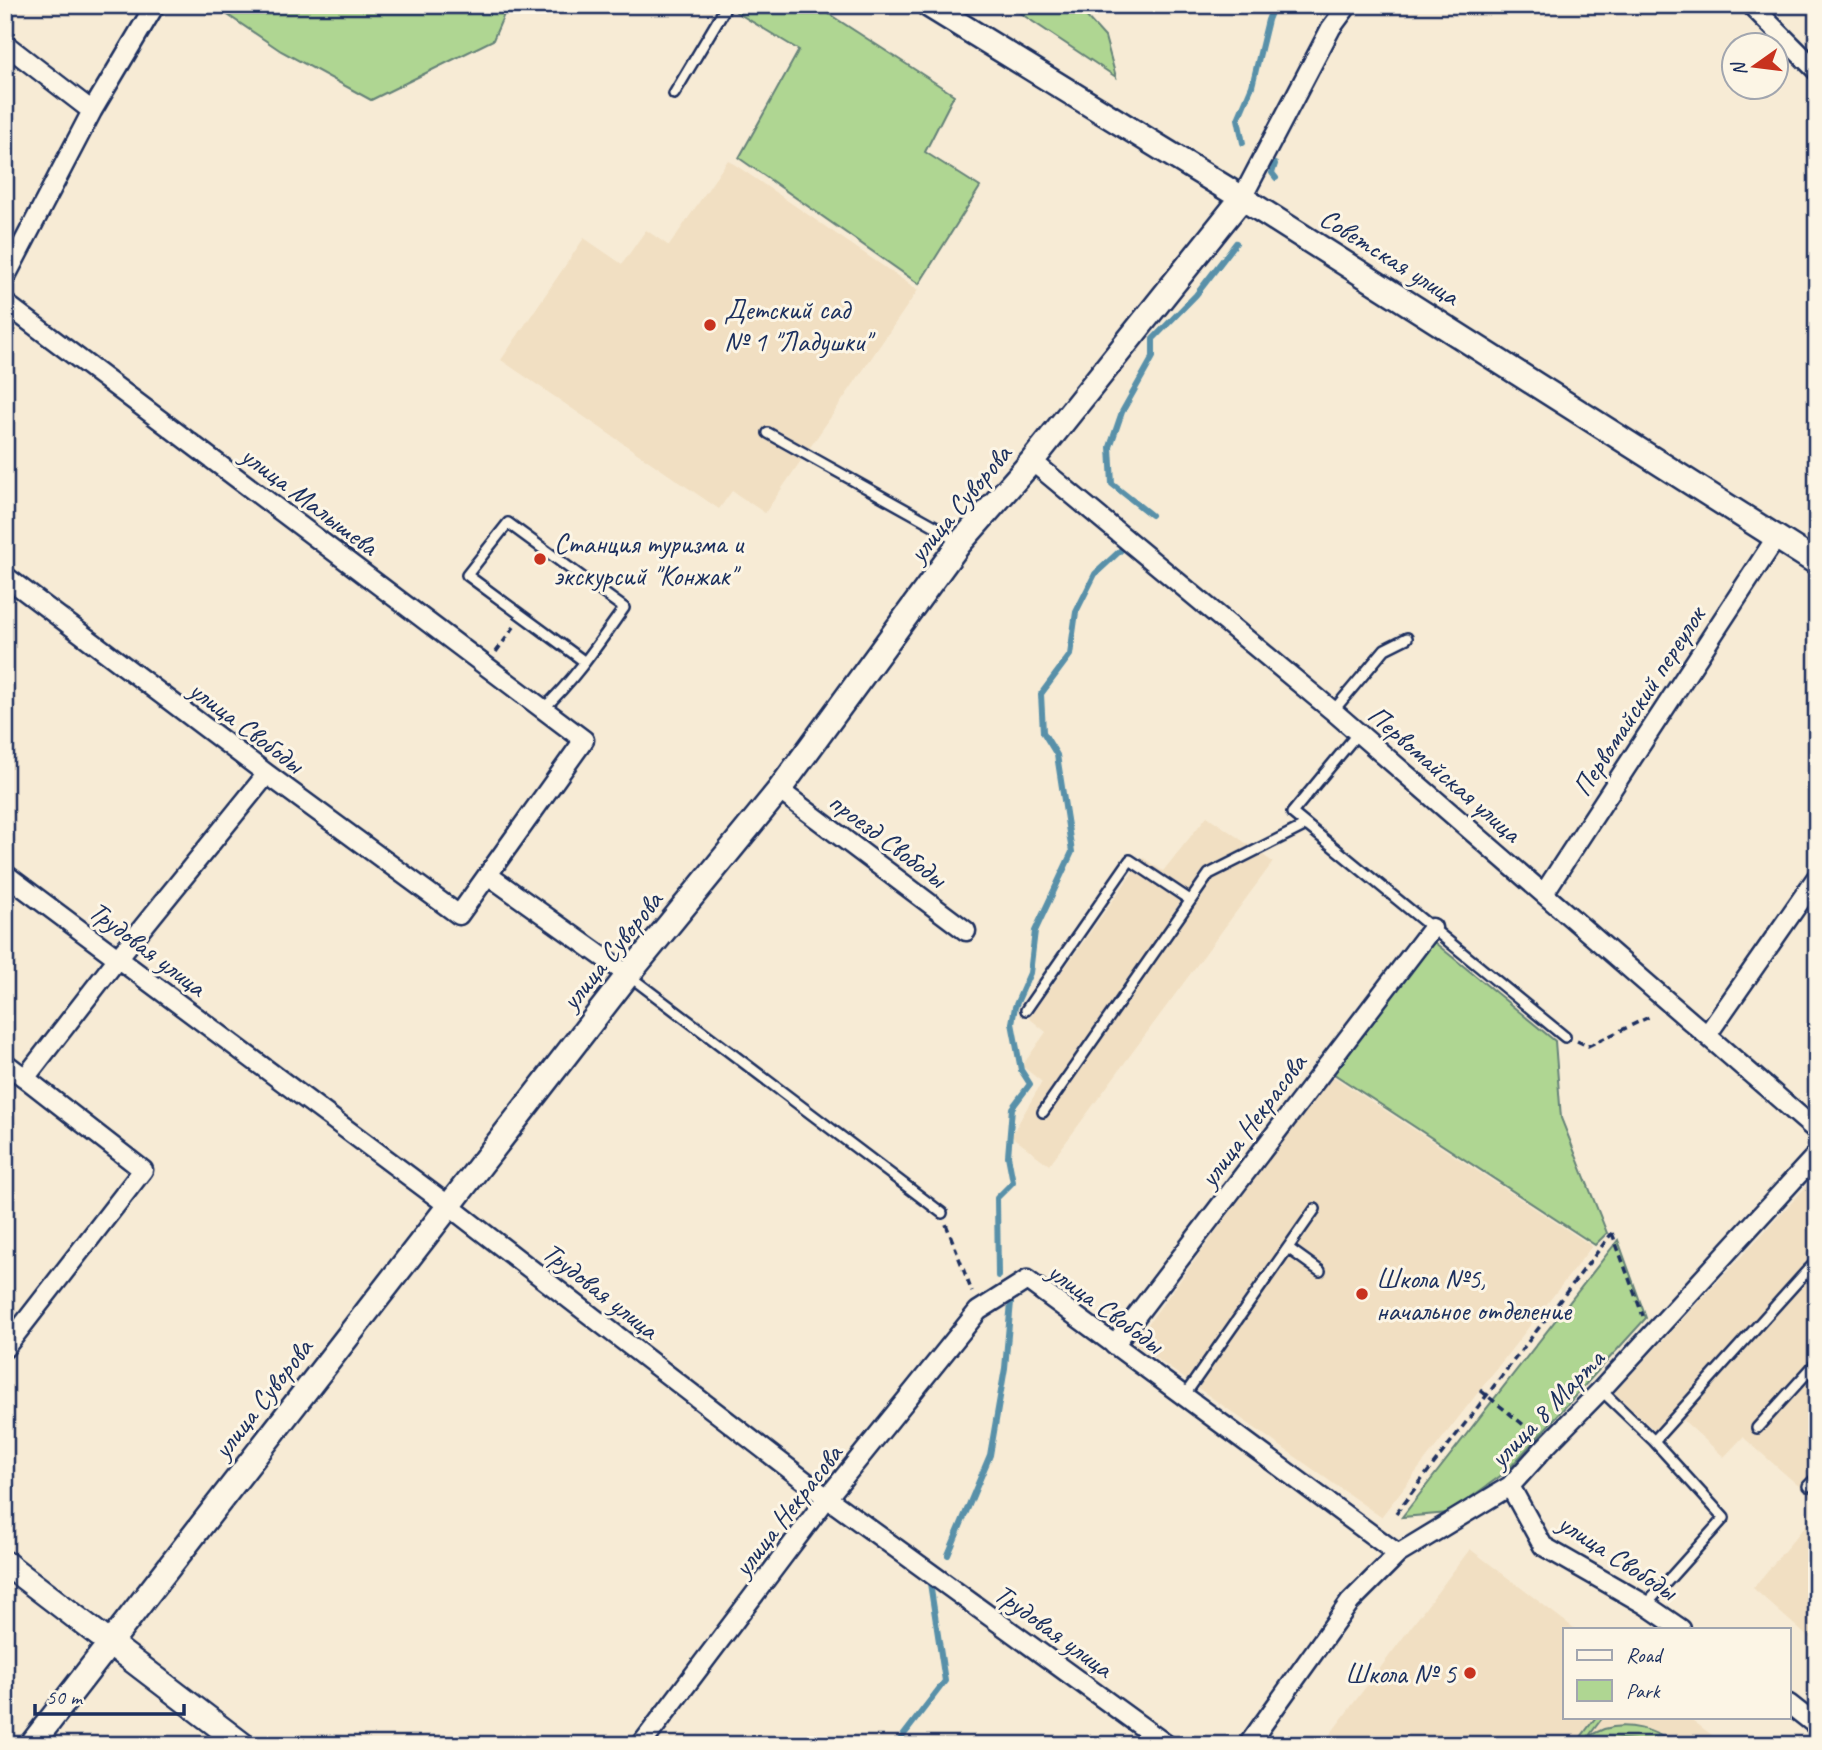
<svg xmlns="http://www.w3.org/2000/svg" width="1822" height="1750" font-family="Caveat,sans-serif">
<style>
.built{fill:#f1dfc2}
.green{fill:#afd692;stroke:#658278;stroke-width:2}
.lines{fill:none;stroke-linecap:round;stroke-linejoin:round}
.stream{stroke:#5890a9;stroke-width:6}
.lane-casing{stroke:#1b2f5e;stroke-width:14}
.street-casing{stroke:#1b2f5e;stroke-width:23}
.secondary-casing{stroke:#1b2f5e;stroke-width:28}
.path{stroke:#1b2f5e;stroke-width:3.5;stroke-dasharray:7 5;stroke-linecap:butt}
.lane{stroke:#fcf5e5;stroke-width:9}
.street{stroke:#fcf5e5;stroke-width:18}
.secondary{stroke:#fcf5e5;stroke-width:23}
.poi-dot{fill:#c8321e;stroke:#fcf5e5;stroke-width:2.5}
.labels{text-anchor:middle;stroke-width:6;stroke-linejoin:round;paint-order:stroke}
.street-label{font-size:28px;fill:#1b2f5e;stroke:#fcf5e5}
.poi-label{font-size:28px;fill:#1b2f5e;stroke:#fcf5e5;text-anchor:start}
</style>
<rect width="100%" height="100%" fill="#f7ebd5"/>
<filter id="ink" filterUnits="userSpaceOnUse"><feTurbulence type="fractalNoise" baseFrequency=".0143" numOctaves="2"/><feDisplacementMap in="SourceGraphic" scale="14" xChannelSelector="R" yChannelSelector="G"/><feConvolveMatrix kernelMatrix="1 2 1 2 8 2 1 2 1" color-interpolation-filters="sRGB"/></filter>
<g filter="url(#ink)">
<path class="built" d="M728,160l190,130 -153,223 -33,-22 -13,18 -218,-149 83,-122 38,26 24,-34 23,16z
M1207,816l66,46 -224,303 -38,-29 31,-54 -20,-16 24,-34 -17,-14 114,-160 20,13z
M1331,1075l261,171 -211,271 -247,-174z
M1817,1175v327l-74,-65 -19,20 -41,-37 -18,20 -51,-47z
M1817,1512v133l-64,-57z
M1470,1549l105,80h-10v88h123l37,28h-403z"/>
<path class="green" d="M213,5h295l-15,35 -122,60 -90,-49z
M740,5h75l139,90 -29,57 55,35 -61,97 -180,-126 60,-108 -63,-38z
M1008,5h68l29,32 11,40z
M1434,942l121,99 6,77 46,115 -12,12 -267,-175z
M1618,1240l28,78 -140,154 -57,41 -47,4z
M1596,1717h7l-15,20c5,-3 11,-6 16,-8 23,-7 52,0 70,16h-25l-16,-5 -14,-1 -24,6h-20z"/>
<g class="lines">
<path class="stream" d="M1243,143l-5,-24 14,-33 16,-66 6,-15
M1275,164l-3,9 4,5
M1151,515l-39,-31 -2,-37 12,-35 31,-55v-18l43,-44 40,-52
M998,1276l-1,-78 16,-16 -5,-26 4,-48 18,-24 -9,-14 -9,-47 3,-16 15,-34 5,-42 37,-79 -15,-97 -14,-23 -2,-38 29,-39 6,-43 19,-38 27,-25
M948,1555l42,-100 15,-87 6,-66
M896,1745l49,-64 -15,-98"/>
<g class="lane-casing">
<path id="lane" d="M674,94l53,-89
M768,433l167,93 23,17
M543,709c32,-30 56,-66 81,-101l-116,-85 -41,52 118,87
M1333,711l52,-62 22,-11
M1358,733l-66,80 273,224
M628,975l314,238
M1026,1010l104,-150 60,40
M1043,1112l166,-238 97,-49
M1288,1248l32,23
M1806,1272l11,-11
M1601,1390l53,51 70,77 -78,87
M1184,1396l131,-187
M1757,1428l60,-66
M1654,1441l152,-169 11,10
M1808,1486l9,-9"/>
</g>
<g class="street-casing">
<path id="street" d="M1751,5l66,66
M5,44l87,67
M1242,198l89,-170 17,-23
M5,278l87,-167 63,-106
M5,303l579,437 -125,175 -192,-141 -262,-198
M1032,461l301,250 484,420
M779,790l187,141
M5,874l444,332 378,292 340,247
M488,875l140,100
M1544,893l232,-355
M1707,1035l110,-158
M5,1063l20,15 93,-120 149,-184
M1114,1345l318,-417
M5,1348l138,-178 -118,-92
M1510,1486l33,60 103,59 35,24
M1789,1704l28,22
M641,1745l186,-247 151,-187 49,-31 371,274
M1248,1745l102,-143 48,-48 112,-68 38,-42 53,-54 216,-236"/>
</g>
<g class="secondary-casing">
<path id="secondary" d="M928,5l314,193 575,365
M5,1563l238,182
M31,1745l597,-770 151,-185 180,-246 73,-83 210,-263"/>
</g>
<path class="path" d="M496,652l18,-25
M1577,1041l11,5 61,-29
M946,1224l26,68
M1612,1233l31,83
M1480,1390l55,44
M1396,1513l216,-280"/>
<use href="#lane" class="lane"/>
<use href="#street" class="street"/>
<use href="#secondary" class="secondary"/>
</g>
</g>
<g class="poi-dot">
<circle cx="710" cy="325" r="7"/>
<circle cx="540" cy="559" r="7"/>
<circle cx="1362" cy="1294" r="7"/>
<circle cx="1470" cy="1673" r="7"/>
</g>
<g class="labels">
<g class="street-label">
<text transform="translate(1390 256) rotate(32)" y="10">Советская улица</text>
<text transform="translate(310 500) rotate(37)" y="10">улица Малышева</text>
<text transform="translate(959 503) rotate(-50)" y="10">улица Суворова</text>
<text transform="translate(1638 701) rotate(-57)" y="10">Первомайский переулок</text>
<text transform="translate(247 726) rotate(37)" y="10">улица Свободы</text>
<text transform="translate(1445 773) rotate(41)" y="10">Первомайская улица</text>
<text transform="translate(888 839) rotate(37)" y="10">проезд Свободы</text>
<text transform="translate(148 948) rotate(37)" y="10">Трудовая улица</text>
<text transform="translate(611 950) rotate(-51)" y="10">улица Суворова</text>
<text transform="translate(1252 1120) rotate(-53)" y="10">улица Некрасова</text>
<text transform="translate(601 1290) rotate(38)" y="10">Трудовая улица</text>
<text transform="translate(1106 1307) rotate(36)" y="10">улица Свободы</text>
<text transform="translate(262 1398) rotate(-52)" y="10">улица Суворова</text>
<text transform="translate(1546 1408) rotate(-46)" y="10">улица 8 Марта</text>
<text transform="translate(787 1510) rotate(-52)" y="10">улица Некрасова</text>
<text transform="translate(1618 1556) rotate(33)" y="10">улица Свободы</text>
<text transform="translate(1054 1630) rotate(36)" y="10">Трудовая улица</text>
</g>
<g class="poi-label">
<text x="724" y="319">Детский сад<tspan x="724" dy="32">№ 1 "Ладушки"</tspan></text>
<text x="554" y="553">Станция туризма и<tspan x="554" dy="32">экскурсий "Конжак"</tspan></text>
<text x="1376" y="1288">Школа №5,<tspan x="1376" dy="32">начальное отделение</tspan></text>
<text x="1456" y="1683" text-anchor="end">Школа № 5</text>
</g>
</g>
<rect width="1822" height="1750" fill="none" stroke="#fcf5e5" stroke-width="28"/>
<rect x="14" y="14" width="1794" height="1722" fill="none" stroke="#1b2f5e" stroke-width="2.5" filter="url(#ink)"/>
<rect x="1563" y="1628" width="228" height="91" fill="#fcf5e5" stroke="#a2a6af" stroke-width="2"/>
<rect x="1577" y="1650" width="35" height="10" fill="#fcf5e5" stroke="#a2a6af" stroke-width="2"/>
<text x="1626" y="1662" font-size="21" fill="#1b2f5e">Road</text>
<rect x="1577" y="1680" width="35" height="21" fill="#afd692" stroke="#a2a6af" stroke-width="2"/>
<text x="1626" y="1698" font-size="21" fill="#1b2f5e">Park</text>
<g transform="translate(1755 66) rotate(256)"><circle r="33" fill="#fcf5e5" stroke="#a2a6af" stroke-width="2"/>
<path d="M0-5L12 26L0 18L-12 26Z" fill="#c8321e"/>
<text y="-10" font-size="19" font-weight="bold" text-anchor="middle" fill="#1b2f5e">N</text>
</g>
<path d="M35 1704v10h149v-10" fill="none" stroke="#1b2f5e" stroke-width="3.5"/>
<text x="46" y="1704" font-size="21" fill="#1b2f5e" stroke="#fcf5e5" stroke-width="5" paint-order="stroke">50 m</text>
</svg>
